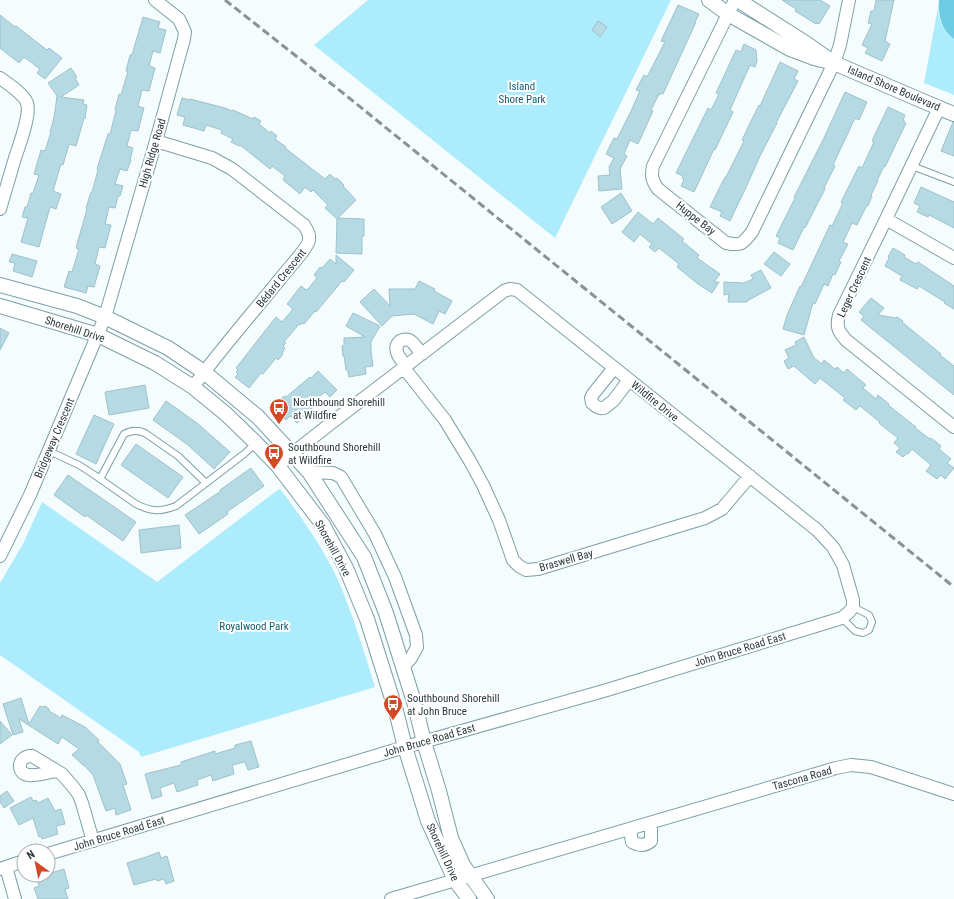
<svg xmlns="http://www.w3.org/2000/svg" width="954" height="899" font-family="'Roboto Condensed',sans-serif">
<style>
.green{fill:#acecfc}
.water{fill:#6dcce3}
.building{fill:#b6dae4;stroke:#9ec2cb}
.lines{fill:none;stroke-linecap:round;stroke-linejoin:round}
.service-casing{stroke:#7c9fa8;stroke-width:8}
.minor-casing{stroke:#7c9fa8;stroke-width:14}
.tertiary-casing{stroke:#7c9fa8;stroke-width:16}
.service{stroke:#fff;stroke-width:6}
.minor{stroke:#fff;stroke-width:12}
.tertiary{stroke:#fff;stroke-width:14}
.rail{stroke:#889396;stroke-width:3;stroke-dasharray:8 4;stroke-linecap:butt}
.labels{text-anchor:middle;stroke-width:4;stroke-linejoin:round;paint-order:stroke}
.park-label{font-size:11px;fill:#116171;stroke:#fff}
.street-label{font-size:11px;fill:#2a393c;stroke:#fff}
.poi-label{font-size:11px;fill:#2a393c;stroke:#fff;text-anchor:start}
</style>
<rect width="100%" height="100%" fill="#f5fcfe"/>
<path class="green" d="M368,0h303l-116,238 -241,-193z
M939,2c0,4 -1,9 0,13 1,9 7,19 15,24v56l-30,-12z
M279,489l2,1c21,28 42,58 57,90 15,35 26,71 37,107l-234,70 -2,-5 -139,-97v-72l23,-39 19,-42 115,80z"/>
<path class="water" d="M939,0h15v39c-13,-9 -16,-24 -15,-39z"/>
<path class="building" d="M782,0h38l10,6 -11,18 -2,-1 -1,1 -21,-13 1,-2z
M876,0h18l-9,41 5,3 -8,17 -17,-8 3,-5 -6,-3 10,-21 -4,-1 3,-12h3z
M678,5l21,9 -4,8h1l-33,72 -2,-1 -1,2 -1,-1 -8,16 2,1 -15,33 -8,-4 -6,14 3,2 -7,13 2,20 -23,2 -1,-15 12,-1 -1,-8 5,-9 -8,-4 8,-16 3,1 14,-28 9,-20 -4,-1 8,-15 3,2 18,-35 -4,-1z
M0,15l15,12 1,-1 31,24 2,-2 13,10 -17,21 -8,-6 3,-4 -16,-12 -5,6 -19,-15z
M143,17l17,5 -2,6 8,2 -6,23 -7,-2 -4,15 6,2 -6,23 -7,-1 -4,16 6,2 -6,23 -7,-1 -4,16 6,2 -3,12h1l-4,11 -7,-2 -5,15 8,2 -3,10h-2l-3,12 -6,-1 -4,17 6,1 -6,23 -6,-1 -4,17 5,2 -6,21 -6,-1 -2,7 -22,-6 5,-16 3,1 7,-23 -3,-1 11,-39 -1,-1 5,-16h1l6,-22 -1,-1 11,-35h2l6,-23 -1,-1 4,-16 2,1 7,-24h-2l4,-16h2z
M598,21l9,6 -7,10 -8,-7z
M744,44l12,6 1,11 -2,6 -5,-2 -20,45 3,2 -18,38 -1,-1 -20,43 -13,-6 3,-6 -2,-2 1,-2 -7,-3 32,-65 3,2 8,-16 -3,-1 20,-43 5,2z
M780,62l18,9 -4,8 4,2 -22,42h1l-17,33 -12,27 -18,38 -10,-5 2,-4 -12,-5 15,-30h1l18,-36 -2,-1 8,-17 9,-18 1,1z
M71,68l6,9 -2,1 4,7 -18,12 23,3 -1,4 4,1 -2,14 -1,-1 -8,28 -7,-2 -6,21 -2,-1 -8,27 8,3 -5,15 -6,-2 -11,40 -18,-5 7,-24 -6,-1 3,-10h2l4,-14h2l6,-18 -5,-1 7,-24 4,1 6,-19h-1l4,-14 3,-22 -9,-13z
M845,92l22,10 -8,18 -4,-2 -22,47 2,1 -11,22 1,1 -20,39 -1,-1 -11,23 -15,-7 2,-5 -4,-2 19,-38 -1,-1 29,-57z
M182,98l8,2v-1l35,9 7,3 1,-1 20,9 1,-2 7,4 -2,3 11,9 1,-2 6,5 -2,3 11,8 -1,1 40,31 5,-5 5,5 2,-1 7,7 -1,1 13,14 -18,18 26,1v17h-2v18l-26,-1 1,-34 -12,-11 3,-3 -15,-15 -2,2 -6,-5 -5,7 -17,-14 2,-4 -13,-10 -2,3 -30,-24 -1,1 -8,-4 2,-3 -12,-6 1,-3 -16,-5 -2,6 -21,-6 2,-8 -8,-2z
M888,107l17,8 -2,5h1v2l2,1 -21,44 -1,-1 -7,15h1l-7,14 1,1 -4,10 -1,-1 -10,20 -5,-2 -9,19 5,2 -9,17 2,1 -6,13 -2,-1 -5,12 -4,-2 -9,20 -2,-1 -9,32 -21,-6 4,-14 13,-29 1,1 29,-62 2,1 11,-23 -2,-1 18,-36 3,2 12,-26 -2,-1z
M953,122h1v34l-13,-5z
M921,187l33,15v26l-25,-13 -1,2 -11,-5 3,-6 -6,-3z
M621,193l11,18 -20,13 -11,-17z
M638,212l15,12 5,-6 26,21 -2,2 17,14 -2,3 23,16 -6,8h5l-7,11 -14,-9 -21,-17 2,-3 -20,-16 -4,4 -6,-5 3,-3 -12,-10 -6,8 -12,-10z
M893,248l12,7 -1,2 12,7 2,-2 36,24v23l-10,-6 1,-1 -26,-16 -2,3 -17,-9 2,-4 -17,-10 4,-8 -1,-1z
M774,252l16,12 -9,12 -17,-12z
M12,254l25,7 -5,16 -19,-6 2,-8 -6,-1z
M336,255l18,15 -10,12 -2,-1 -26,31 -1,-1 -11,13 -2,-1 -2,2 -1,-1 -15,18 2,1 -3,3 2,2 -3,5 1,1 -5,6 -2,-2 -13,16 -2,-1 -12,15 -14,-11 3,-3 -2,-2 2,-2 -2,-2 40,-51 6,5 11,-13 -6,-5 14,-18 5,4 1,-1h1l9,-11 -3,-3 6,-8 2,1 8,-9 6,5z
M761,270l10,18 -24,13v1h-19l1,-8 -5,1v-13l20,1 9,-4 -2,-4z
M419,281l16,8 -1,2 18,10 -7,13 -6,-3 -6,13 -19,-10 -22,2 -10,10 -22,-24 14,-13 16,17 -1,-17h26z
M871,298l13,10 -6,7 18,3 1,-1 6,4 -1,1 39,32 -1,1 14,11v29l-93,-75 3,-4 -5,-4z
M353,313l27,13 -9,16v9l2,15 -8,1 1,7 -17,3 -1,-6 -2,-1 -2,-14h-1l-1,-10h2v-8l21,-1 -19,-11z
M0,328l9,5 -9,17z
M804,337l10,21 8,6 2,-4 11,9 2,-2 7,6 3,-4 19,16 -3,3 13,11 2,-4 11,9 -1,1 28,22 -1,1 15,11 1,-1 10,8 -2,3 12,10 -4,4 7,5 -9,11 -4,-4 -4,4 -11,-8 5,-6 -19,-16 -4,5 -1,-1 -4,4 -7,-5 4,-4 -6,-5 4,-5 -19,-15 1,-1 -20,-16 -4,4 -13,-10 2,-2 -25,-20 -5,6 -21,-18 -6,3 -4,-8 5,-3 -4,-8 11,-5 -1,-3z
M318,371l19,19 -7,7 -5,-5 -14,11 3,3 -17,17 -7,-7 -4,4 -13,-13 11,-11 2,1 24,-20 1,1z
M145,385l4,23 -40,7 -4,-23z
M166,401l31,22 33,29 -16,17 -26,-24 -35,-25z
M94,415l20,9 -18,40 -20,-10z
M136,444l47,33 -15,21 -47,-33z
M251,468l13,18 -37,26 1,2 -29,20 -14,-19 36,-24 -1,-1z
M68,475l68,47 -13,19 -37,-26 -1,2 -31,-22z
M179,525l2,23 -40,5 -2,-23z
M21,698l8,26 11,-18 3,1 2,-1 4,3v2l12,7 1,-3 23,12 14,13 -1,2 22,22 7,20 -4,1 8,25 -15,5 -1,-7 -9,3 -13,-36 -8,-9h-1l-12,-11 7,-6 -17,-12 -4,7 -39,-25 4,13 -10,3 -10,-31z
M0,721l12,14 -12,9z
M251,741l8,26 -11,3 -3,-8 -13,3 2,9 -21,7 -2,-6 -14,5 1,5 -21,7 -3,-9 -14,5 2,8 -10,3 -7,-25 36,-9v-3l34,-11v3l20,-6v-3z
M7,791l7,10 -10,7 -4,-6v-6z
M31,797l2,4 3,-1 2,3 10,-5 7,13 6,-2 4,15 -9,2 2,8 -16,5 -1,-3 -2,1 -6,-19 -14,7 -9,-17z
M159,852l2,6 6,-2 7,25 -8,3 -2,-5 -7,2 -1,-2 -22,6 -7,-22 19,-6z
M64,869l5,19 -4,1 3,10h-30l-4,-11 5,-2 -1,-4 2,-1 -1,-4 9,-2v-1z"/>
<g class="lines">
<g class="service-casing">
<path id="service" d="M912,166l42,16
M49,451l30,14 14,9 43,30c16,8 24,8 40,2l68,-52 12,-11
M100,479l24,-45c7,-4 14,-4 21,-1l33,23 28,27
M842,618l13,13 8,2 6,-3 3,-8 -3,-7 -16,-8"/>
</g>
<g class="minor-casing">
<path id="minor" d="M735,0l-82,166c-2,10 -1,15 5,23l68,54c16,3 16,1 26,-11l82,-169 6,-18 9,-45
M0,78c8,6 24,16 27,25 4,11 -8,43 -12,55 -5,17 -10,34 -15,51
M939,108l-53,111 -47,96c-3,12 -1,16 7,25l108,87
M156,141l56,17 20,11 72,56c3,5 6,9 5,15 -1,8 -23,31 -29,39 -29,36 -60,71 -87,108
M886,219l68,39
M406,366c-5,-6 -15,-17 -6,-25 2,-1 6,-2 9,-1 5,2 9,10 13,14
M404,368l41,52 25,41 13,24 16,35 14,40 6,6 7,4 12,-1 167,-51 17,-9 28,-33
M614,368l-21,26 -2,4 1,5c4,4 7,6 12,5l9,-7 16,-21
M309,472l24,1 8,4 34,57 20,43 21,58 1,12 -6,11 -8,9
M0,556l30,-61 75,-178 51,-176 28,-102 1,-7 -6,-13 -24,-19
M55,771c-8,2 -18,5 -26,4 -14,-1 -11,-20 3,-19l30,18 12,14 5,7 3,8 11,38
M630,829l2,13c7,4 13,4 19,-1v-12l-1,-6
M48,854l357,-107 202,-57 235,-72 7,-6 4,-5v-7l-10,-35 -10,-18 -16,-17 -300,-240 -7,-1 -6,2 -174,133 -37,29 -15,13
M6,867l9,32
M0,869l24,-8
M391,899l445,-131 15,-3 20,2 83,27"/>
</g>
<g class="tertiary-casing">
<path id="tertiary" d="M709,0l19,14 62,35 24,9 20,5 105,45 15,6
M738,0l69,44 20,14
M0,285l77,21 28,11 63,31 36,24 54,45 51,55 55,85 22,56 29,92 9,37 15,49 12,47 12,27 24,34
M0,306l98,29 57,28 38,24 33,27 30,29 22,23 45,59 23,43 21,51 29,92 9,36 23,74 27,59 14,19"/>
</g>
<use href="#service" class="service"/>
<use href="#minor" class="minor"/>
<use href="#tertiary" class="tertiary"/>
<path class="rail" d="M225,0l118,93 611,494"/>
</g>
<defs>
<g id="bus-pin" transform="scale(1)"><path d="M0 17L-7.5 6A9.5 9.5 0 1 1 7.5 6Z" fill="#d44a26" stroke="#fff"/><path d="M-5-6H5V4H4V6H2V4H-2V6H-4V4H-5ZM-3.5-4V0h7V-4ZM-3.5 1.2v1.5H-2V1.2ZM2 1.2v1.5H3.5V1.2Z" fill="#fff"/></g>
</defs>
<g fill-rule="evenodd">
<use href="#bus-pin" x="279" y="408"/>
<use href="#bus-pin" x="274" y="453"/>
<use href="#bus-pin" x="393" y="704"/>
</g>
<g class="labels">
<g class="park-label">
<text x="522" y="90">Island<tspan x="522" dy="13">Shore Park</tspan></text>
<text x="254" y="630">Royalwood Park</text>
</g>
<g class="street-label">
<text transform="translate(894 88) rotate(23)" y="4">Island Shore Boulevard</text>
<text transform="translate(152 153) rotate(-74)" y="4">High Ridge Road</text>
<text transform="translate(696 218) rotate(38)" y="4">Huppe Bay</text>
<text transform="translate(281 278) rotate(-51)" y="4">Bédard Crescent</text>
<text transform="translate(854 287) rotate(-65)" y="4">Leger Crescent</text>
<text transform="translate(75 329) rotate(18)" y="4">Shorehill Drive</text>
<text transform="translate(655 401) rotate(39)" y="4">Wildfire Drive</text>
<text transform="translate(54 438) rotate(-67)" y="4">Bridgeway Crescent</text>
<text transform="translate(333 548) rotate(61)" y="4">Shorehill Drive</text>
<text transform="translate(566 560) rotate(-16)" y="4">Braswell Bay</text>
<text transform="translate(740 649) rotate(-17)" y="4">John Bruce Road East</text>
<text transform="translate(429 740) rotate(-16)" y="4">John Bruce Road East</text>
<text transform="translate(802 778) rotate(-16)" y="4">Tascona Road</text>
<text transform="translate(119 833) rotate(-17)" y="4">John Bruce Road East</text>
<text transform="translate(443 852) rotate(65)" y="4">Shorehill Drive</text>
</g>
<g class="poi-label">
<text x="293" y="406">Northbound Shorehill<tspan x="293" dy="13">at Wildfire</tspan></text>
<text x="288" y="451">Southbound Shorehill<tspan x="288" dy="13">at Wildfire</tspan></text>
<text x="407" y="702">Southbound Shorehill<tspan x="407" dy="13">at John Bruce</tspan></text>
</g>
</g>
<g transform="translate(36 863) rotate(327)"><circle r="19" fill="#ffffff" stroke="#aab0b1"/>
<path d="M0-3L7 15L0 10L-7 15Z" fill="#d44a26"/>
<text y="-6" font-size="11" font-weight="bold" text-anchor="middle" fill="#2a393c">N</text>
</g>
</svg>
